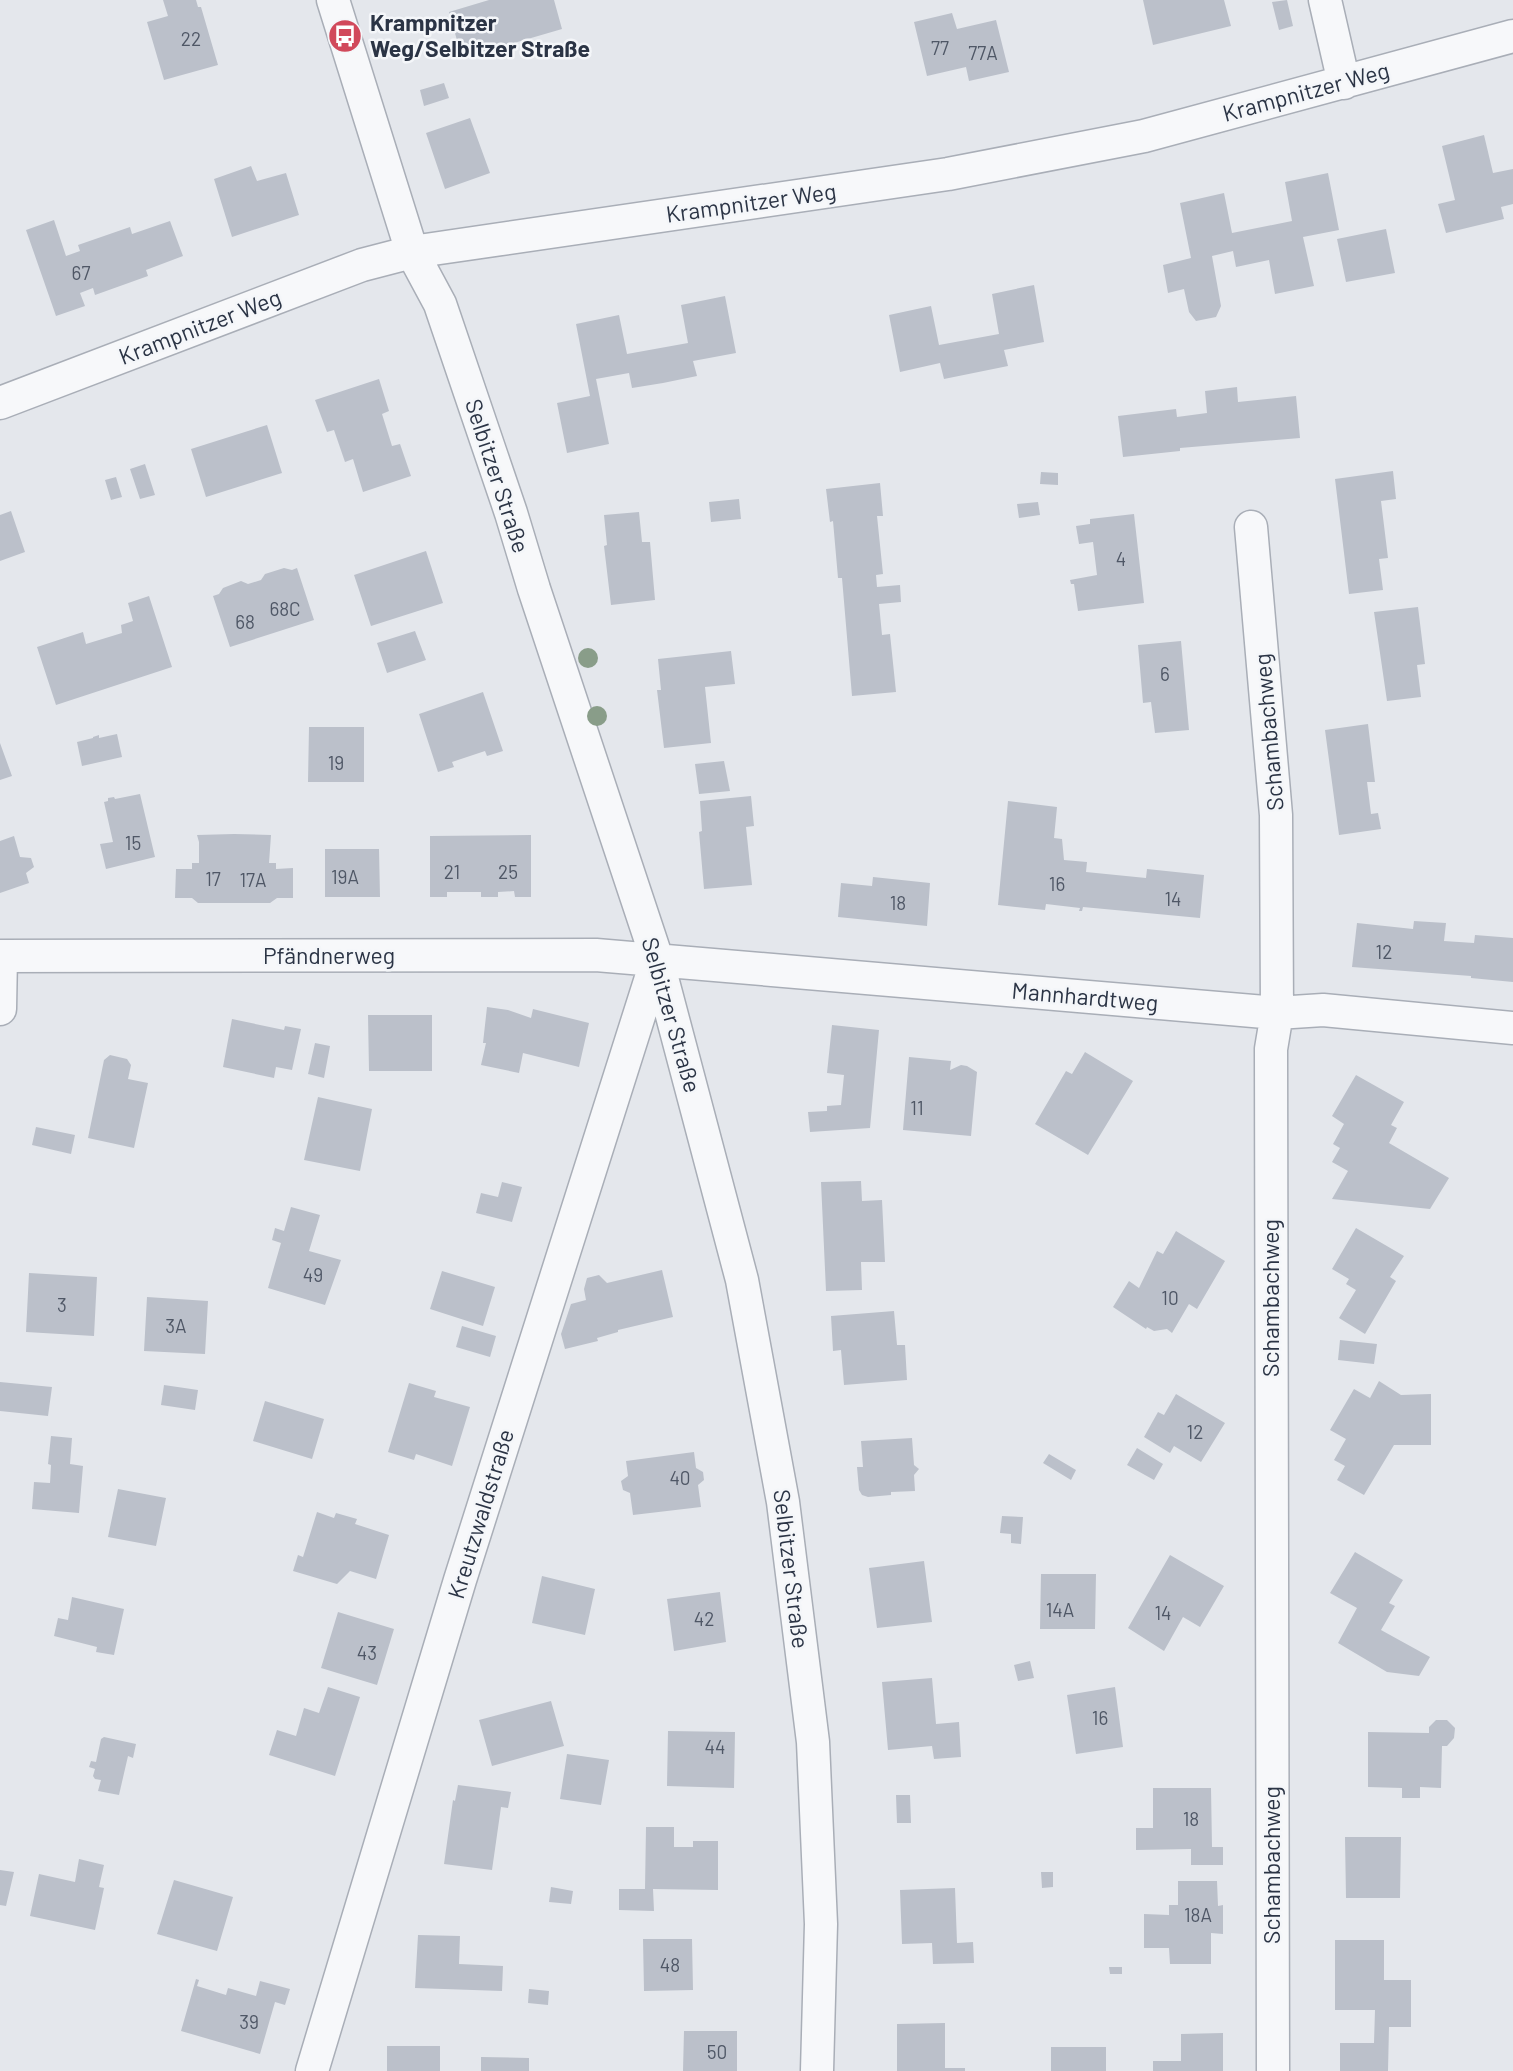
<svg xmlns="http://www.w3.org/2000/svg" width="1513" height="2071" font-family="Barlow,sans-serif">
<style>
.building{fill:#bbc0ca}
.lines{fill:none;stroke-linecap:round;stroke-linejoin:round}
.street-casing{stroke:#a9aeb7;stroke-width:35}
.street{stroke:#f7f8fa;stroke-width:32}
.tree{fill:#899d89}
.labels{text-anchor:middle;stroke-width:5;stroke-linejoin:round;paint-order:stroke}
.number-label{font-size:19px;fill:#4f5766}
.poi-label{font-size:23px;font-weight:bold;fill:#2b3445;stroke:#f4f6f9;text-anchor:start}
.street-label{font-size:23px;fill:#2b3445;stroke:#f4f6f9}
</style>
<rect width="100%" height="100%" fill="#e4e7ec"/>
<path class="building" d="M163,0h33l2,7h3l17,58 -54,15 -17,-58 21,-6z
M489,0h65l8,29 -100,29 -13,-46z
M1143,0h81l7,26 -78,19z
M1287,0l6,26 -14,4 -7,-28z
M952,13l5,16 39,-9 13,52 -40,9 -3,-14 -39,9 -13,-54z
M444,83l5,15 -25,8 -4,-16z
M470,118l20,55 -45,16 -19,-56z
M1484,135l9,38 20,-4v35l-12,3 3,12 -58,14 -8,-29 17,-4 -13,-54z
M251,166l6,15 29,-8 13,42 -67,22 -18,-58z
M1328,173l11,57 -36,7 11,49 -39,8 -6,-34 -33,7 -3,-16 -21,5 9,50 -5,11 -20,4 -7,-9 -5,-23 -16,4 -5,-28 28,-7 -11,-55 44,-10 8,40 60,-12 -7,-39z
M54,220l12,36 14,-5 -2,-6 52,-18 2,7 38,-13 13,35 -37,14 2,6 -53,19 -2,-7 -13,5 5,13 -29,10 -30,-86z
M1386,229l9,44 -49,9 -9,-43z
M1034,285l10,57 -40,8 4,16 -64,13 -4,-16 -40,9 -11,-57 42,-9 8,39 60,-11 -7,-40z
M725,296l11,57 -43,8 4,15 -34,7 -31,5 -3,-15 -33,6 13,65 -42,9 -10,-50 33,-7 -14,-72 43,-9 8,39 61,-11 -7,-38z
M379,379l10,32 -7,3 10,32 8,-2 11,32 -48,16 -10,-33 -8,3 -11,-32 -7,2 -12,-32z
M1237,387l1,15 58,-6 4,42 -120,10v3l-57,6 -5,-41 58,-7 1,8 30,-4 -2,-22z
M267,425l15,48 -76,24 -15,-48z
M145,464l10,31 -15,4 -10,-30z
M1393,471l3,28 -15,2 7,57 -9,1 4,31 -34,4 -14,-115z
M1041,472l17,1v12l-18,-1z
M116,477l6,20 -11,3 -6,-20z
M880,483l3,33h-6l6,58 -7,1 1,12 23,-2 1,17 -22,2 3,31 8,-1 6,58 -44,4 -10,-118h-4l-5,-57 -3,1 -4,-33z
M739,499l2,20 -30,3 -2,-20z
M1038,502l2,13 -21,3 -2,-14z
M11,511l14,41 -25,9v-46z
M639,512l3,30h8l5,58 -44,5 -7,-59 3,-1 -3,-30z
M1134,514l10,89 -66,8 -4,-27h-3l-1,-4 27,-5 -4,-33 -14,2 -3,-18 14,-2v-5z
M426,551l17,52 -72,23 -17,-51z
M284,568l8,2 5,-2 17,52 -84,27 -17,-51 6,-2 4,-6 18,-7 7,3 13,-4 4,-6z
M149,596l23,71 -116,38 -19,-58 46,-15 3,12 36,-11 -1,-8 12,-4 -5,-18z
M1418,607l7,57 -8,1 4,32 -34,4 -13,-89z
M415,631l11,29 -39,13 -10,-30z
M1181,641l8,89 -34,3 -4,-31 -8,1 -5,-58z
M731,651l4,33 -30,3 6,56 -47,5 -7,-58h4l-3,-31z
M483,692l20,59 -16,5 -2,-5 -33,11 2,5 -16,5 -19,-58z
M1368,724l7,58h-8l4,32 7,-1 3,16 -42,6 -14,-105z
M309,727h55v55h-56z
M117,734l5,23 -40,9 -5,-24 16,-4v-1l6,-2v3z
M0,743l12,33 -12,4z
M724,761l6,30 -31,3 -4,-30z
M140,794l15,63 -49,12 -6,-25 13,-2 -9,-40 4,-1v-3l6,-1 1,2z
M751,796l3,30 -8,1 6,58 -48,4 -5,-57 3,-1 -2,-30z
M1008,801l49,6 -3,31 8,1 2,21 23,2 -1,10 60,6 1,-9 57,6 -4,43 -117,-11 -1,4h-3l1,-3 -34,-4 -1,6 -47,-5z
M234,834l37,1 -2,28h7v6l17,-1v30h-16l-7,5h-72l-6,-5h-17l1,-29h16v-6h7v-21l-2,-7z
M531,835v62h-16l-1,-6 -16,1v5h-17v-5h-34v5h-17v-61z
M14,836l6,21 11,1 3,9 -8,6 3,10 -29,10v-52z
M325,849h54l1,48h-55z
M873,877l57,6 -3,43 -89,-9 3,-34 31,3z
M1414,921l32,2 -2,18 30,2 1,-8 38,3v44l-42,-4v-2l-119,-9 5,-44 56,6z
M487,1007l21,3 23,8 2,-9 56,14 -10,44 -56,-14 -4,20 -38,-8 5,-22h-3z
M368,1015h64v56h-63z
M232,1019l52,11 1,-4 16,3 -9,41 -16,-3 -2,11 -51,-11z
M832,1025l47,5 -9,98 -60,4 -2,-20 19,-1v-5l14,-1 3,-30 -17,-2z
M315,1043l15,3 -6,32 -16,-4z
M1085,1052l48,29 -45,74 -53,-31 31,-53 6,3z
M110,1055l17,4 4,6 -3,14 20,4 -14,65 -46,-10 16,-78z
M909,1057l42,4 -1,9 11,-5 6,1 10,6 -6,64 -68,-6z
M1356,1075l48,27 -13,23 6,3 -8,15 60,35 -19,31 -98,-10 16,-28 -16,-9 8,-14 -7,-4 11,-20 -12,-8z
M318,1097l54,12 -12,62 -56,-11z
M36,1127l39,8 -4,19 -39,-9z
M861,1181l1,20 20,-1 3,62h-24l1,28 -36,1 -5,-109z
M502,1182l20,5 -10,35 -36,-9 5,-20 17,4z
M291,1207l29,8 -11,36 32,9 -16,45 -57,-17 13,-45 -9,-3 3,-12 9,3z
M1356,1228l48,28 -14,21 6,4 -31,53 -26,-16 17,-28 -10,-6 3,-5 -17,-10z
M1176,1231l49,30 -28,48 -8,-5 -17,29 -5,-4 -13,2 -7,-4 -1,2 -33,-22 16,-26 10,7 18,-37 6,3z
M662,1270l11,47 -55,13v2l-21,6 1,3 -33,8 -4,-15 10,-30 15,-4 -2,-11 3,-11 12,-3 8,8z
M442,1271l53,16 -12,39 -53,-17z
M29,1273l68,4 -3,59 -68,-4z
M147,1297l61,4 -3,53 -61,-3z
M894,1311l3,34h8l2,35 -63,5 -3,-35 -8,1 -2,-35z
M462,1326l34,10 -6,21 -34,-10z
M1340,1340l37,4 -3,20 -36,-4z
M1379,1381l22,14 30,-1v51h-37l-30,50 -27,-15 8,-14 -11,-6 12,-21 -16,-9 24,-41 16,9z
M0,1382l52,5 -4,29 -48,-5z
M409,1383l27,8 -2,6 36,10 -18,59 -36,-12 -2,6 -26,-8z
M164,1385l34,5 -3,20 -34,-5z
M1176,1394l49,29 -24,39 -27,-16 -4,7 -26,-16 14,-25 6,3z
M265,1401l59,18 -12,40 -59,-18z
M51,1436l21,2 -2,26 13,2 -4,47 -47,-4 2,-27 16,1 1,-18 -3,-1z
M912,1438l2,27 5,4 -5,6 1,16 -24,1v3l-23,2 -6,-2 -3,-5 -2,-23h6l-2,-26z
M1137,1448l26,16 -9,16 -27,-15z
M694,1452l2,16 7,4 1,8 -6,5 3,22 -68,8 -3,-22 -7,-3 -2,-9 7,-5 -2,-15z
M1049,1454l27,16 -5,10 -28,-17z
M118,1489l48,9 -10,48 -48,-9z
M317,1512l17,6 2,-5 21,6 -2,5 34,11 -13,44 -26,-8 -13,13 -44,-13 5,-16 5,2z
M1002,1516l21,1 -2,27 -10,-1v-9l-11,-1z
M1355,1552l48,28 -14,23 6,3 -14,24 49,27 -11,19 -32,-4 -49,-29 19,-35 -27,-15z
M1170,1555l54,31 -24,41 -17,-10 -19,34 -36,-23z
M924,1561l8,61 -55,6 -8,-60z
M1041,1574h55l-1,55h-55z
M542,1576l53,13 -10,46 -53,-12z
M720,1592l6,50 -52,9 -7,-52z
M72,1597l52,12 -10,46 -18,-3 1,-5 -43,-11 4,-18 10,2z
M338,1612l56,17 -17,56 -56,-17z
M1030,1661l4,17 -16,3 -4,-16z
M932,1678l4,46 23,-2 2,35 -27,2 -2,-13 -44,4 -6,-68z
M328,1687l32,10 -25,79 -66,-21 8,-25 19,6 8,-28 15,5z
M1115,1687l8,60 -47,7 -9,-59z
M551,1701l13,45 -72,20 -13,-46z
M1436,1720h11l8,8 -1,10 -7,8h-5l-1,42 -21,-1v11h-18v-10l-34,-1v-55l61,1v-6z
M668,1731l67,1 -1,56 -67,-2z
M104,1737l32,7 -3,14 -5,-2 -9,39 -21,-4 3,-11 -6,-1 -2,-3 2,-7 -6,-2 2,-6 5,1 5,-23z
M567,1754l42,6 -8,45 -41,-6z
M458,1785l53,7 -3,16 -7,-1 -9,63 -48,-6 9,-64 2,1z
M1153,1788h58l1,59h11v18h-32v-16l-55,1v-22h17z
M896,1795h14l1,28h-14z
M646,1827h28v20h19v-6h25v49l-65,-1 1,22 -35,-1v-21h26z
M1345,1837h56l-1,61h-54z
M79,1859l25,6 -5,22 5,1 -9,42 -65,-14 9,-42 36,8z
M0,1870l14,2 -8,34 -6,-1z
M1041,1872h12v15l-11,1z
M174,1880l59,17 -16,54 -60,-17z
M1178,1881h39l1,25 5,-1v29l-12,-1v31h-41l-1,-16h-25v-34l25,1v-10h9z
M551,1887l22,4 -2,13 -22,-2z
M955,1888l2,55 16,-1 1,21 -41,1 -1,-21 -30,1 -2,-54z
M418,1935l42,1 -1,28 44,2 -1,25 -87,-3z
M643,1939h49l1,51 -49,1z
M1335,1940h49v40h27v47h-22l-1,44h-48v-28h34l1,-33h-40z
M1109,1967h13v7h-12z
M196,1979l3,1 -2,6 29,9 2,-7 28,8 4,-15 30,8 -5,16 -10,-3 -15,52 -79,-23z
M529,1989l20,2 -1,14 -20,-2z
M945,2023v45h20v3h-68v-47z
M684,2031h53v40h-54z
M1223,2033v38h-70v-10h28v-27z
M387,2046h53v25h-53z
M1051,2047h55v24h-55z
M481,2057l48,1v13h-48z"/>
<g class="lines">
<g class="street-casing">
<path id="street" d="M333,0l79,252 28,52 71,209 23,76 123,370 85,321 41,222 30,240 8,182 -4,147
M1325,0l19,83
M0,403l362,-138 50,-13 536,-78 196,-38 369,-100
M1251,527l25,288 1,198 -6,36 2,1022
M0,956l596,-1 681,58 46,-3 190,18
M0,1009l1,-53
M312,2071l148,-491 197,-621"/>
</g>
<use href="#street" class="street"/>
</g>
<g class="tree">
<circle cx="588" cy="658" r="10"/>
<circle cx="597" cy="716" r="10"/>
</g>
<defs>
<g id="bus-disc" transform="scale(1.75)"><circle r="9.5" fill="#d1495b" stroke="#f4f6f9"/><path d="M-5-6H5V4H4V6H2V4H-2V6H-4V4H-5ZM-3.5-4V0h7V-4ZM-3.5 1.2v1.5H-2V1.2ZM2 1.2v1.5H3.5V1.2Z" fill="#fff"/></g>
</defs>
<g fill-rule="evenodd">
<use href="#bus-disc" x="345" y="36"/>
</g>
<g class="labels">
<g class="number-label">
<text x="191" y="46">22</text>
<text x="940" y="55">77</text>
<text x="983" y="60">77A</text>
<text x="81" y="280">67</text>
<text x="1121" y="566">4</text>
<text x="285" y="616">68C</text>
<text x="245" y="629">68</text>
<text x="1165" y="681">6</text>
<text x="336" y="770">19</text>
<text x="133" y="850">15</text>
<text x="452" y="879">21</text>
<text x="508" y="879">25</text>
<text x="345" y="884">19A</text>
<text x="213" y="886">17</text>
<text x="253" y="887">17A</text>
<text x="1057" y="891">16</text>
<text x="1173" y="906">14</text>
<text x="898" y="910">18</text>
<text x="1384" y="959">12</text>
<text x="917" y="1115">11</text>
<text x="313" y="1282">49</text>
<text x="1170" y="1305">10</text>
<text x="62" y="1312">3</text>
<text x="176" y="1333">3A</text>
<text x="1195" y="1439">12</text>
<text x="680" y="1485">40</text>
<text x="1060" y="1617">14A</text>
<text x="1163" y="1620">14</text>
<text x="704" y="1626">42</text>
<text x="367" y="1660">43</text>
<text x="1100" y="1725">16</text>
<text x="715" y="1754">44</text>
<text x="1191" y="1826">18</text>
<text x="1198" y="1922">18A</text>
<text x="670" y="1972">48</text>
<text x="249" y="2029">39</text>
<text x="717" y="2059">50</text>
</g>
<g class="poi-label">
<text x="370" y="31">Krampnitzer<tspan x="370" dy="26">Weg/Selbitzer Straße</tspan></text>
</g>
<g class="street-label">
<text transform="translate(1306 92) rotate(-15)" y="8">Krampnitzer Weg</text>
<text transform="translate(751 203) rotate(-8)" y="8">Krampnitzer Weg</text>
<text transform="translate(200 327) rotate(-21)" y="8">Krampnitzer Weg</text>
<text transform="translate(497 476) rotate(72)" y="8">Selbitzer Straße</text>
<text transform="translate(1269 732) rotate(-95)" y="8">Schambachweg</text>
<text x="329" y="964">Pfändnerweg</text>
<text transform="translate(1085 997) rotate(5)" y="8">Mannhardtweg</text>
<text transform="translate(671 1015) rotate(74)" y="8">Selbitzer Straße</text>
<text transform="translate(1271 1298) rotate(-90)" y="8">Schambachweg</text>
<text transform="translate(481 1514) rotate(-73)" y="8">Kreutzwaldstraße</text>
<text transform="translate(791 1569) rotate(83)" y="8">Selbitzer Straße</text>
<text transform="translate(1272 1865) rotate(-90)" y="8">Schambachweg</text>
</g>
</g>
</svg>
